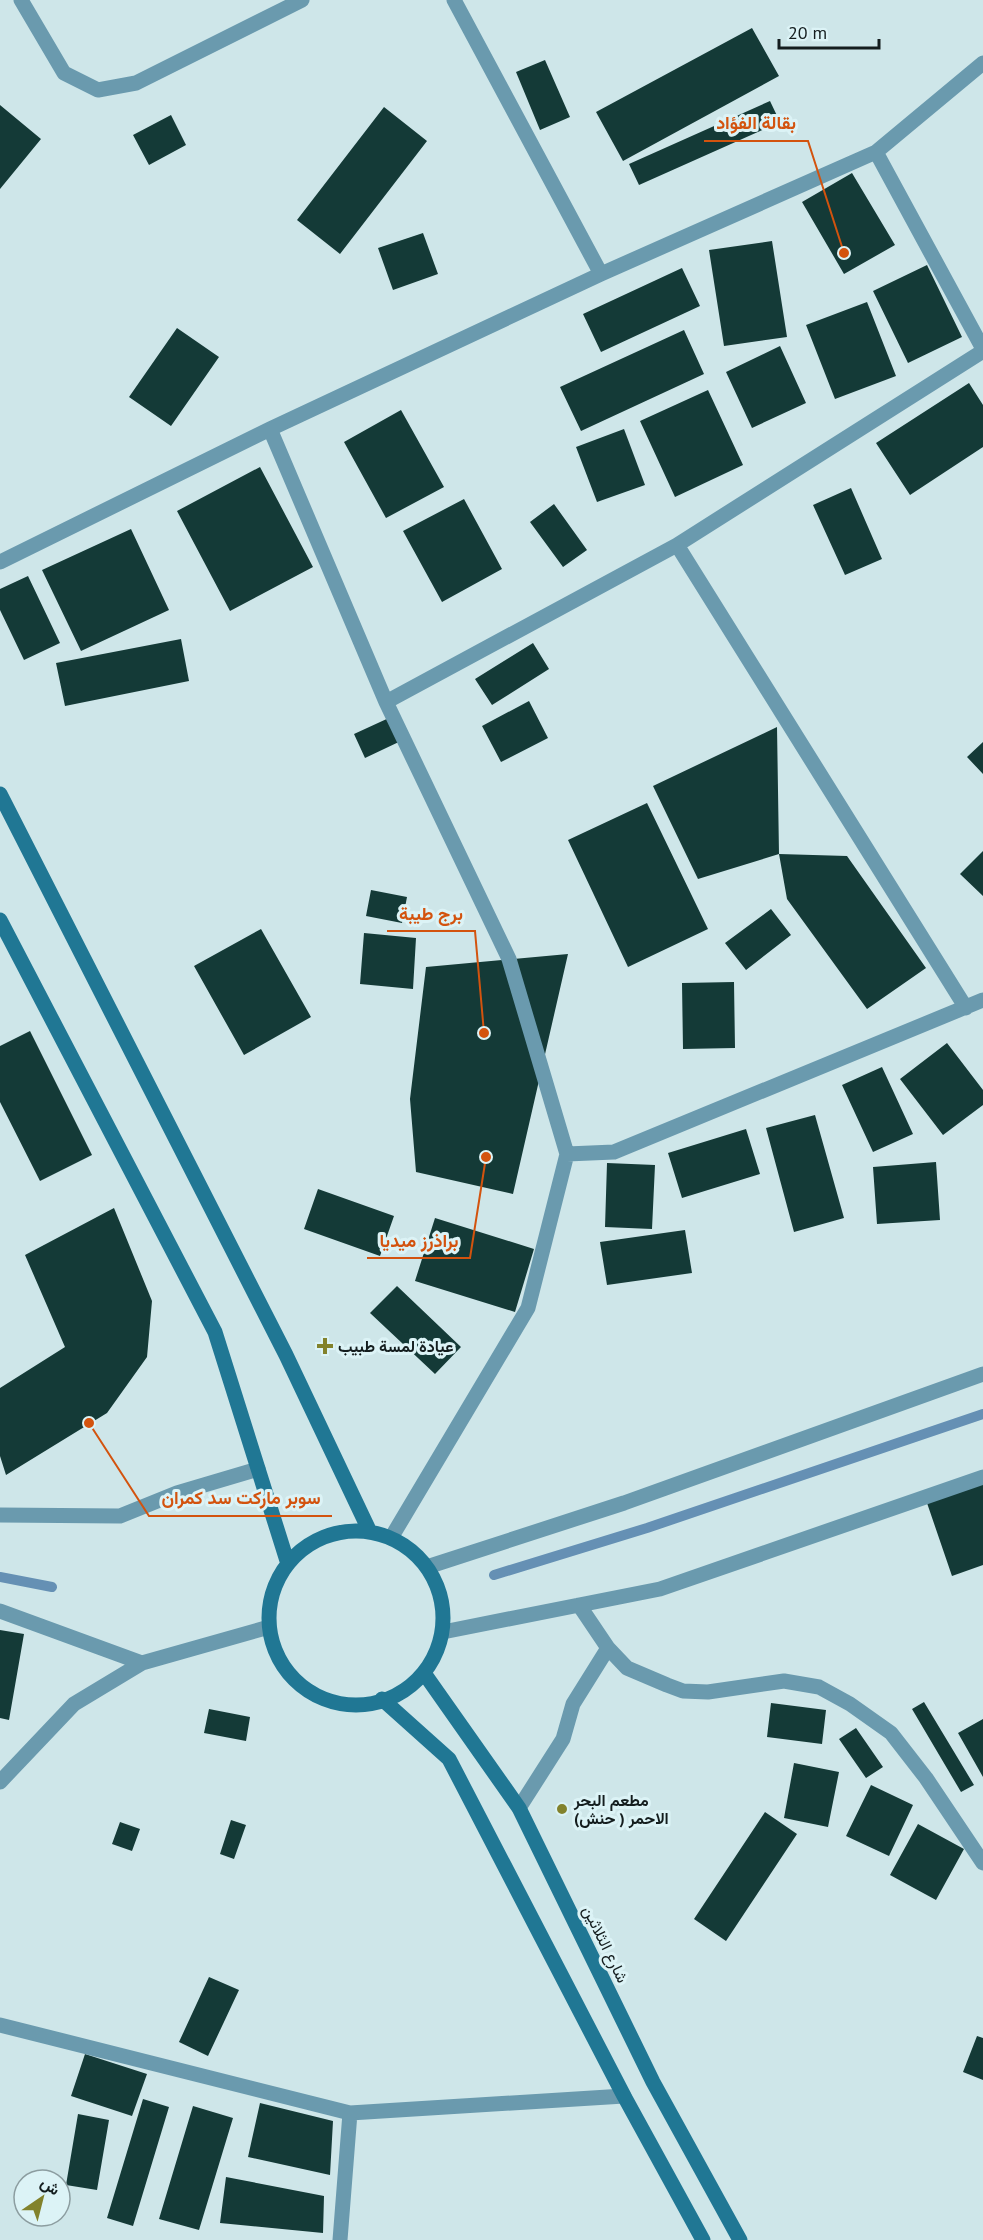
<svg xmlns="http://www.w3.org/2000/svg" width="983" height="2240" font-family="'PT Sans',Vazirmatn,sans-serif">
<style>
.lines{fill:none;stroke-linecap:round;stroke-linejoin:round}
.stream{stroke:#6590b4;stroke-width:10}
.building{fill:#143a37}
.street{stroke:#6a9aae;stroke-width:15}
.secondary{stroke:#207794;stroke-width:15}
.poi-dot{fill:#82822c;stroke:#dcf3f6;stroke-width:2}
.labels{text-anchor:middle;stroke-width:6;stroke-linejoin:round;paint-order:stroke}
.poi-label{font-size:16px;font-weight:bold;fill:#141d1e;stroke:#dcf3f6;text-anchor:start}
.street-label{font-size:16px;fill:#141d1e;stroke:#dcf3f6}
.leader{fill:none;stroke:#d3530e;stroke-width:2}
.callout-dot{fill:#d3530e;stroke:#dcf3f6;stroke-width:2}
.callout-label{font-size:18px;text-anchor:middle;font-weight:bold;fill:#d3530e;stroke:#dcf3f6;stroke-width:6;stroke-linejoin:round;paint-order:stroke}
</style>
<rect width="100%" height="100%" fill="#cee6e9"/>
<g class="lines">
<path class="stream" d="M494,1575l153,-47 336,-114
M0,1577l52,10"/>
</g>
<path class="building" d="M752,28l27,48 -156,85 -27,-49z
M545,60l25,57 -30,13 -24,-58z
M770,101l10,21 -141,63 -10,-21z
M0,105l41,34 -41,50z
M384,107l43,34 -87,113 -43,-34z
M171,115l15,30 -37,20 -16,-30z
M852,173l43,72 -51,29 -42,-72z
M423,233l15,41 -45,16 -15,-42z
M772,241l15,96 -63,9 -15,-96z
M927,265l35,72 -54,26 -35,-72z
M682,268l18,38 -99,46 -18,-38z
M867,302l29,74 -61,23 -29,-74z
M177,328l42,29 -48,69 -42,-29z
M684,330l20,44 -123,57 -21,-44z
M780,346l26,57 -54,25 -26,-56z
M969,383l14,22v42l-73,48 -34,-52z
M708,390l35,75 -68,32 -35,-76z
M401,410l43,77 -58,31 -42,-76z
M624,429l21,56 -48,17 -21,-55z
M260,467l53,100 -83,44 -53,-100z
M851,488l31,71 -37,16 -32,-70z
M464,499l38,70 -60,33 -39,-71z
M554,504l33,46 -24,17 -33,-45z
M131,529l38,81 -88,41 -39,-81z
M28,576l32,67 -36,17 -24,-50v-21z
M181,639l8,42 -124,25 -9,-43z
M533,643l16,26 -57,36 -17,-26z
M529,701l19,37 -47,24 -19,-36z
M391,717l12,23 -38,18 -11,-24z
M777,727l2,127 -81,25 -45,-93z
M983,742v32l-16,-17z
M647,803l61,126 -80,38 -60,-127z
M983,851v45l-23,-22z
M779,854l68,2 79,112 -59,41 -80,-110z
M371,890l36,7 -5,26 -36,-7z
M771,909l20,26 -45,35 -21,-27z
M261,929l50,88 -67,38 -50,-89z
M364,933l52,5 -3,51 -53,-5z
M568,954l-55,240 -97,-22 -6,-73 16,-132z
M734,982l1,66 -52,1 -1,-66z
M30,1031l62,124 -52,26 -40,-79v-56z
M947,1043l36,47v15l-40,30 -43,-56z
M882,1067l31,67 -40,18 -31,-67z
M815,1115l29,103 -50,14 -28,-104z
M746,1129l14,45 -78,24 -14,-45z
M936,1162l4,58 -63,4 -4,-57z
M607,1163l48,2 -3,64 -47,-2z
M318,1189l76,27 -14,40 -76,-27z
M114,1208l38,93 -5,56 -40,56 -101,62 -6,-19v-68l65,-41 -40,-92z
M435,1218l99,31 -19,63 -100,-31z
M685,1230l7,43 -85,12 -7,-43z
M397,1286l64,61 -26,27 -65,-61z
M983,1484v81l-31,11 -25,-73z
M0,1630l24,4 -15,86 -9,-2z
M924,1702l50,83 -13,7 -49,-83z
M771,1703l55,7 -4,34 -55,-7z
M209,1709l41,8 -4,24 -42,-8z
M983,1719v58l-25,-44z
M856,1728l27,39 -17,11 -27,-39z
M794,1763l45,9 -11,55 -44,-9z
M871,1785l42,20 -24,51 -43,-20z
M765,1812l32,22 -71,107 -32,-22z
M231,1820l15,5 -12,34 -14,-5z
M120,1822l20,7 -8,22 -20,-7z
M918,1824l46,25 -28,51 -46,-25z
M209,1977l30,13 -31,66 -29,-14z
M977,2036l6,2v42l-20,-8z
M85,2054l62,20 -15,42 -61,-20z
M143,2099l26,8 -36,119 -26,-8z
M260,2103l73,18 -3,54 -82,-18z
M193,2106l40,12 -34,112 -40,-11z
M78,2114l31,6 -12,70 -31,-5z
M226,2177l98,19 -1,37 -103,-10z"/>
<g class="lines">
<path class="street" d="M21,0l43,73 34,17 38,-7 166,-83
M454,0l147,274
M876,152l107,197
M270,429l116,273 123,257 58,195 -39,154 -137,230
M677,545l289,463
M0,562l270,-133 331,-155 275,-122 107,-89
M386,702l291,-157 306,-194
M567,1154l47,-2 369,-152
M0,1515l120,1 57,-23 81,-24
M427,1567l197,-64 359,-129
M579,1605l29,43 19,20 40,17 16,6 25,1 76,-11 35,6 31,17 41,29 35,45 57,85
M0,1611l142,52
M443,1632l217,-43 323,-112
M0,1782l74,-78 68,-41 127,-36
M519,1808l44,-69 10,-35 35,-56
M0,2025l350,88
M340,2240l10,-127 274,-17"/>
<path class="secondary" d="M0,794l286,561 84,177
M0,920l215,412 73,232
M269 1618a87 87 0 1 1 174 0a87 87 0 1 1-174 0Z
M424,1673l95,135 134,274 87,158
M382,1699l67,60 175,337 79,144"/>
</g>
<g class="poi-dot">
<path d="M322 1337h6v6h6v6h-6v6h-6v-6h-6v-6h6z"/>
<circle cx="562" cy="1809" r="6"/>
</g>
<g class="labels">
<g class="poi-label">
<text x="338" y="1352">عيادة لمسة طبيب</text>
<text x="574" y="1806">مطعم البحر<tspan x="574" dy="18">الاحمر ( حنش)</tspan></text>
</g>
<g class="street-label">
<text transform="translate(606 1944) rotate(64)" y="6">شارع الثلاثين</text>
</g>
</g>
<path class="leader" d="M844 253L808 141H704M484 1033L475 931H387M486 1157L470 1258H367M89 1423L149 1516H332"/>
<g class="callout-dot">
<circle cx="844" cy="253" r="6"/>
<circle cx="484" cy="1033" r="6"/>
<circle cx="486" cy="1157" r="6"/>
<circle cx="89" cy="1423" r="6"/>
</g>
<g class="callout-label">
<text x="756" y="129">بقالة الفؤاد</text>
<text x="431" y="920">برج طيبة</text>
<text x="419" y="1247">براذرز ميديا</text>
<text x="241" y="1504">سوبر ماركت سد كمران</text>
</g>
<g transform="translate(42 2198) rotate(35)"><circle r="28" fill="#dcf3f6" stroke="#8c9da0" stroke-width="1.5"/>
<path d="M0-4.5L10 22L0 15L-10 22Z" fill="#82822c"/>
<text y="-9" font-size="16" font-weight="bold" text-anchor="middle" fill="#141d1e">ش</text>
</g>
<path d="M779 39v9h100v-9" fill="none" stroke="#141d1e" stroke-width="3"/>
<text x="788" y="39" font-size="18" fill="#141d1e" stroke="#dcf3f6" stroke-width="4.5" paint-order="stroke">20 m</text>
</svg>
